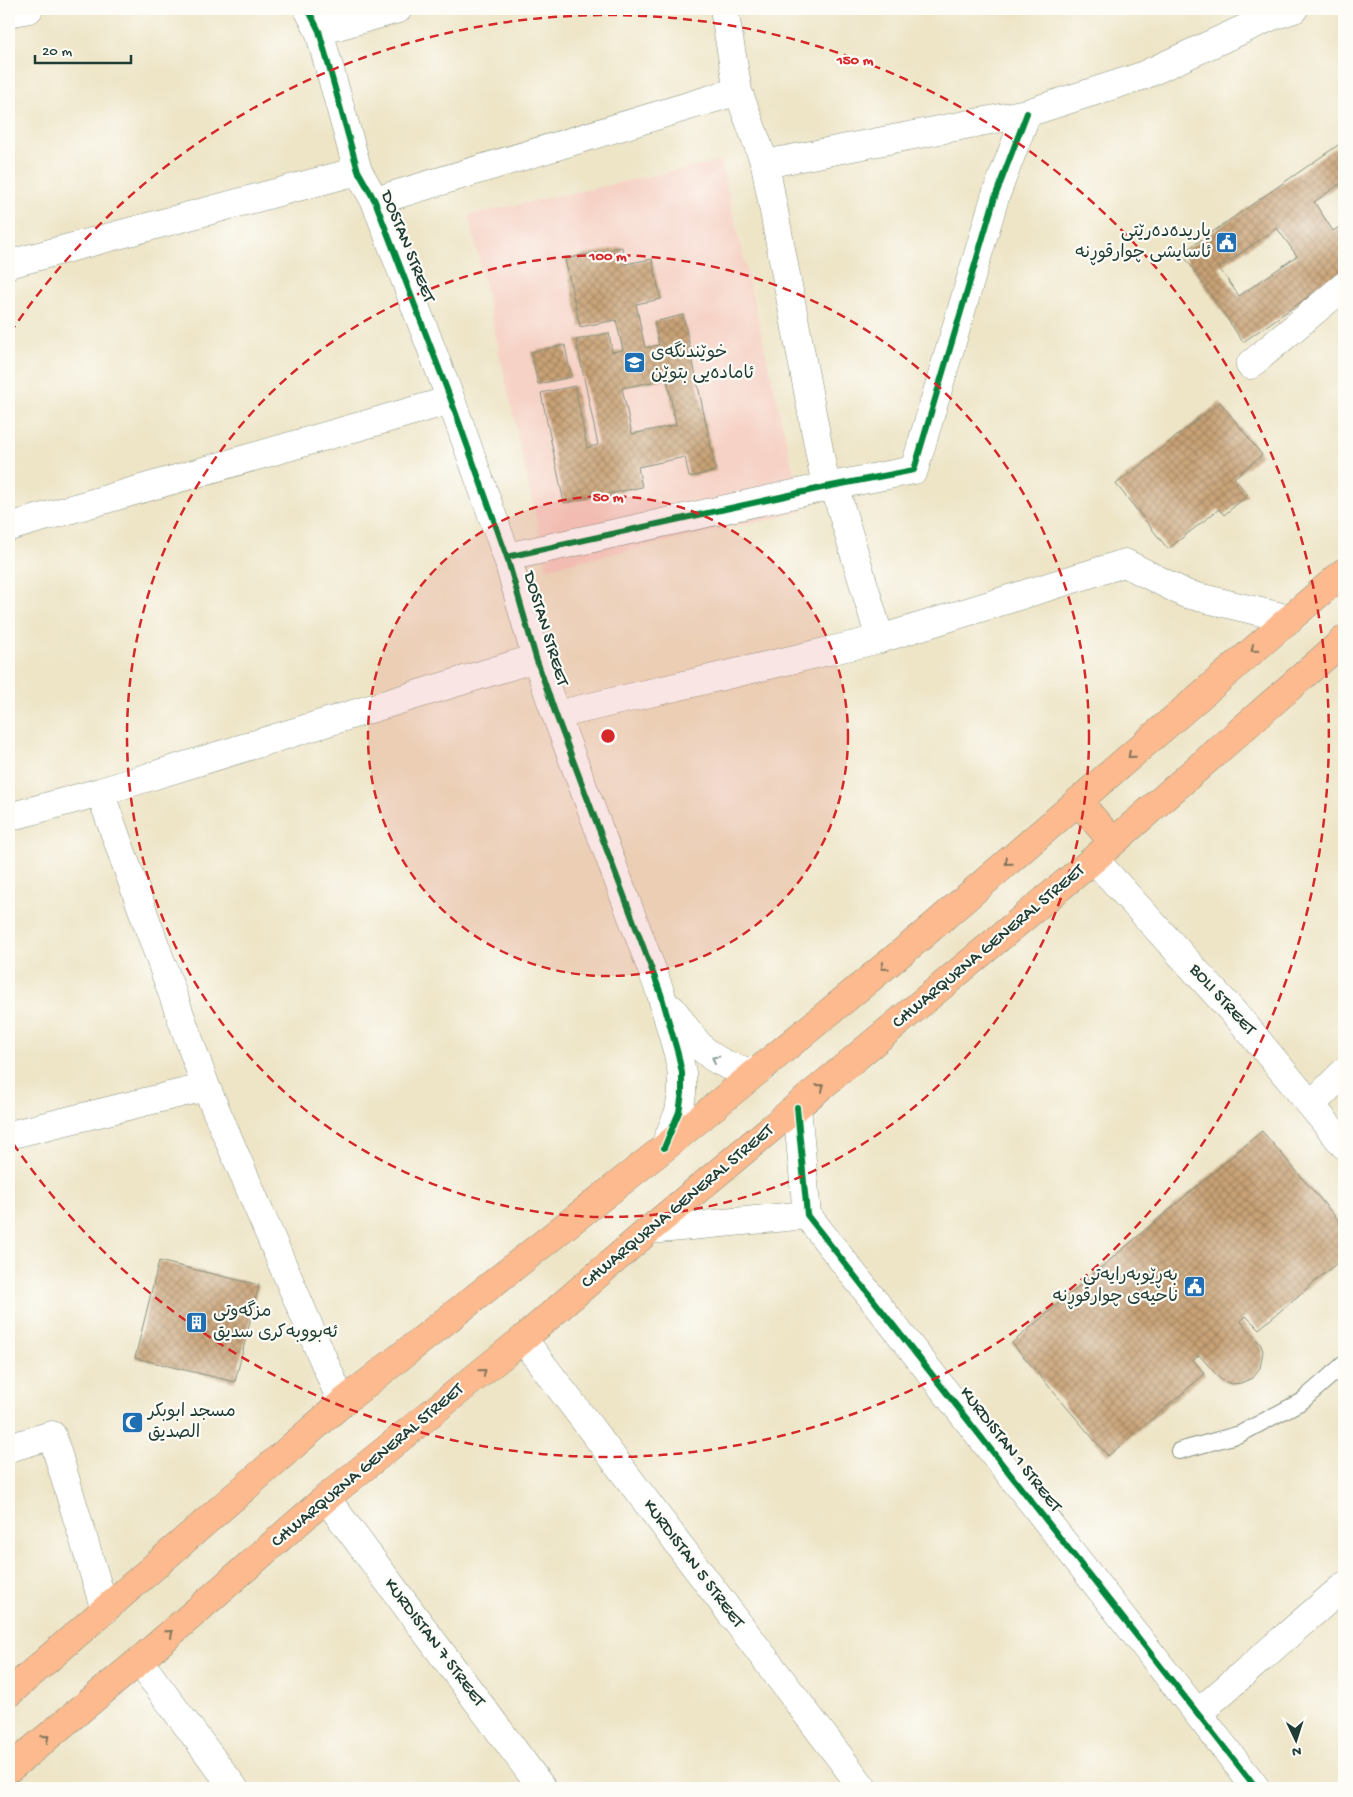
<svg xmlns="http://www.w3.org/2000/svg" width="1353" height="1797" font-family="'Gochi Hand','Playpen Sans Arabic',sans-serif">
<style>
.built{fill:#f6d1c5}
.building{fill:url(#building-cross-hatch);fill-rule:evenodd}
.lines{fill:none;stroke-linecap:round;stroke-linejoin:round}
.service-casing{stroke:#86917e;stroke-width:18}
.minor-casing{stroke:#86917e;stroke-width:29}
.trunk-casing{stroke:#86917e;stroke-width:29}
.service{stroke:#fff;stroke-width:16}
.minor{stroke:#fff;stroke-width:28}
.trunk{stroke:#fcba8e;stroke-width:28}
.cycleway-casing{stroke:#fdfcf7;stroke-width:9}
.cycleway{stroke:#00873e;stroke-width:6}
.oneway{stroke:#82755c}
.oneway2{stroke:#8f9e9a}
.ring{fill:none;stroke:#d62828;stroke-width:2.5;stroke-dasharray:9 6}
.labels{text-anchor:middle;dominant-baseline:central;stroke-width:4.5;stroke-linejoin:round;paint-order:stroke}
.poi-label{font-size:18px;fill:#1f3d34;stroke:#fdfcf7;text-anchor:start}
.street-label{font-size:18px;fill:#1f3d34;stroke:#fdfcf7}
.centre{fill:#d62828;stroke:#fdfcf7;stroke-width:2.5}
.ring-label{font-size:15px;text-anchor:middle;font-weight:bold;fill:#d62828;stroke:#fdfcf7;stroke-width:4.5;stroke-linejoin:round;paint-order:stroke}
</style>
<defs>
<pattern id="building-cross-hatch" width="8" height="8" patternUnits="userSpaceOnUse" patternTransform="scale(1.25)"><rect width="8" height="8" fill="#c9a276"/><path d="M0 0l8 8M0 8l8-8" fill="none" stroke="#a38562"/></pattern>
</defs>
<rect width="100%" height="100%" fill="#fdfcf7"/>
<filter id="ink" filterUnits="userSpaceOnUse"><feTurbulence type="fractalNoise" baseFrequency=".02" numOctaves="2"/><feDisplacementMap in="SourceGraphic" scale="10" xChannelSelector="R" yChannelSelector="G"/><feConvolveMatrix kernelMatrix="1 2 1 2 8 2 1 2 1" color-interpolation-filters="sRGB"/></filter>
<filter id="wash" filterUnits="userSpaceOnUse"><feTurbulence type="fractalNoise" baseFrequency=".0096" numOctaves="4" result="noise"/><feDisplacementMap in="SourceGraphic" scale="20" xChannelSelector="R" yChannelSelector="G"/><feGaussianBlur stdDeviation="1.12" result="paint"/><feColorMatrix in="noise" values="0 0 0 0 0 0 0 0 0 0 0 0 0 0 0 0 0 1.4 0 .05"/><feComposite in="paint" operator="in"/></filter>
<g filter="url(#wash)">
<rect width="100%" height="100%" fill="#eee5c7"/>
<path class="built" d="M721 161 803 512 547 568 469 215Z"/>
<g id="blocks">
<path class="building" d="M1344 141V189L1341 183 1314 202 1333 231 1344 224V272L1243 342 1182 253ZM1277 228 1297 256 1239 296 1219 268Z
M622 247 625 264 652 259 661 299 636 304 645 348 659 345 654 322 683 315 716 471 689 477 685 457 638 467 642 487 564 503 541 393 575 386 587 448 598 445 576 340 609 333 612 352 623 350 616 320 580 327 565 259ZM667 379 676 425 632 434 622 388Z
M565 345 571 377 538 384 531 352Z
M1220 402 1262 455 1234 478 1248 495 1224 515 1219 509 1168 549 1116 484Z
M1262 1131 1344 1227V1257L1259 1329 1246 1316 1241 1321 1261 1345 1263 1351 1260 1368 1252 1378 1241 1383 1232 1384 1223 1381 1220 1379 1199 1355 1193 1360 1205 1374 1108 1456 1012 1343Z
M159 1261 259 1285 235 1382 135 1358Z"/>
</g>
</g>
<g filter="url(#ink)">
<use href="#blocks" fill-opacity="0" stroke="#86917e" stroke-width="1"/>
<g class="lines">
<defs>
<path id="service" d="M1179 1451 1240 1434 1302 1401 1344 1364"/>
<path id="minor" d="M308 9 319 31 358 171 375 201 451 400 507 557 536 658 556 715 661 994 678 1054 682 1073V1093L679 1112 664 1148
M724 9 738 91 765 164 826 487
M9 13 29 9
M319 31 398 9
M765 164 1027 113 1142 76 1270 17 1294 9
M375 201 738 91
M9 264 358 171
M1250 365 1344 286
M834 485 880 639
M9 527 451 400
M507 557 826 487 914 470 995 197 1027 113
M556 715 880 639 1125 563 1186 594 1290 619
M100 792 206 1087 342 1403
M9 817 100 792 536 658
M1094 859 1243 1023 1344 1145
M672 1009C693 1037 702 1058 738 1069 744 1071 755 1072 761 1069
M1311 1105 1344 1072
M797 1107 807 1215 1256 1788
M9 1135 206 1087
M649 1230 807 1215
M523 1339 863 1788
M9 1448 52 1435 105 1610
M326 1498 542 1788
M139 1661 234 1788
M1198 1713 1344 1586"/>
<path id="trunk" d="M1078 801 1113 842
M9 1693 342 1403 664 1148 923 935 1344 572
M9 1769 139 1661 326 1498 523 1339 649 1230 1094 859 1344 640"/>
</defs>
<use href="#service" class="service-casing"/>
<use href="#minor" class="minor-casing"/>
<use href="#trunk" class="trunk-casing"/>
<use href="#service" class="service"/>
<use href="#minor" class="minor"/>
<use href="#trunk" class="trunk"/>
<defs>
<path id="cycleway" d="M308 9 319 31 358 171 375 201 451 400 507 557 536 658 556 715 661 994 678 1054 682 1073V1093L679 1112 664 1148
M507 557 826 487 914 470 995 197 1027 113
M797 1107 807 1215 1256 1788"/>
</defs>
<use href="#cycleway" class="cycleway-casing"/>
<use href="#cycleway" class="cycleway"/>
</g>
<defs><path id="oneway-chevron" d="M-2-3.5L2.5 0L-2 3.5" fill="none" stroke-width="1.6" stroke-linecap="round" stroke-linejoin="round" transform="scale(1.25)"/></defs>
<g class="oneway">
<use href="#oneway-chevron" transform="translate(1254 649) rotate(139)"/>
<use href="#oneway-chevron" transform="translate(1131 755) rotate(139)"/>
<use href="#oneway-chevron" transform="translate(1008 862) rotate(139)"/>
<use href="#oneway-chevron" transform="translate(884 967) rotate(140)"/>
<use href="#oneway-chevron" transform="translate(821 1087) rotate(-40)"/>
<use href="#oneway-chevron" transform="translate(483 1372) rotate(-39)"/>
<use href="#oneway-chevron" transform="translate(170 1633) rotate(-41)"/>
<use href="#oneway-chevron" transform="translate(46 1738) rotate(-40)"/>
</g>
<use class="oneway2" href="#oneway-chevron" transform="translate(715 1059) rotate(-149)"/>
</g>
<circle cx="608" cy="736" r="240" fill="#d62828" fill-opacity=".12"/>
<g class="ring">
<circle cx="608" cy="736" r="240"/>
<circle cx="608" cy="736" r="481"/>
<path d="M10 333A721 721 0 1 1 10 1139"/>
</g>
<defs>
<symbol id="civic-square" viewBox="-11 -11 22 22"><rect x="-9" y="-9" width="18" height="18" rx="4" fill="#1f6fb2" stroke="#fdfcf7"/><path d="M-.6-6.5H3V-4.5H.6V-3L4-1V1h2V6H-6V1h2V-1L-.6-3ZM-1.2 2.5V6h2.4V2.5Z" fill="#fff"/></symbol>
<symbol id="school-square" viewBox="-11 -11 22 22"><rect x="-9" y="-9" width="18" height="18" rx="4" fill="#1f6fb2" stroke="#fdfcf7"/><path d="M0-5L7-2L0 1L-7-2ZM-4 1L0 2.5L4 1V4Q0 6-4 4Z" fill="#fff"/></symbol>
<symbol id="building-square" viewBox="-11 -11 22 22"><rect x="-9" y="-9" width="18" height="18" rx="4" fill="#1f6fb2" stroke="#fdfcf7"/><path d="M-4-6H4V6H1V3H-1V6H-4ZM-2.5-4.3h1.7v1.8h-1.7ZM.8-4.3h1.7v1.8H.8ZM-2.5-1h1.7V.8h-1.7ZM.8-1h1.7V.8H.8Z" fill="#fff"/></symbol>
<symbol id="mosque-square" viewBox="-11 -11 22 22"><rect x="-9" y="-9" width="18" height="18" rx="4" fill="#1f6fb2" stroke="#fdfcf7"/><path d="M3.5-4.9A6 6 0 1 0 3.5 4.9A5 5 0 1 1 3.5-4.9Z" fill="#fff"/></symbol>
</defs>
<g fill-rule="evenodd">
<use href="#civic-square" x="1214" y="230" width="25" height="25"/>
<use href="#school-square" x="622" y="350" width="25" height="25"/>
<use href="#civic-square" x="1182" y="1274" width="25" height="25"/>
<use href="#building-square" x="184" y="1310" width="25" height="25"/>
<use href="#mosque-square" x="120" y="1410" width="25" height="25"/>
</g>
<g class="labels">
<g class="poi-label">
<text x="1211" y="232" text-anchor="end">یاریدەدەرێتی<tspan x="1211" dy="21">ئاسایشی چوارقوڕنە</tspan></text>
<text x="651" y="353">خوێندنگەی<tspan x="651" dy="21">ئامادەیی بتوێن</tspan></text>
<text x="1178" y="1276" text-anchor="end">بەڕێوبەرایەتی<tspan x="1178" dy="21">ناحیەی چوارقوڕنە</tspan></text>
<text x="213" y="1312">مزگەوتی<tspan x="213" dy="21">ئەبووبەکری سدیق</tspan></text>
<text x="148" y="1412">مسجد ابوبكر<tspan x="148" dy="21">الصديق</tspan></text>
</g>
<g class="street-label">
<text transform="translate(407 247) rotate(68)">DOSTAN STREET</text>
<text transform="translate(545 629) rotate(73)">DOSTAN STREET</text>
<text transform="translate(989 947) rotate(-40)">CHWARQURNA GENERAL STREET</text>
<text transform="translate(1222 1000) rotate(48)">BOLI STREET</text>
<text transform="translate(678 1207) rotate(-40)">CHWARQURNA GENERAL STREET</text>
<text transform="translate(1010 1450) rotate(52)">KURDISTAN 1 STREET</text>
<text transform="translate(368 1466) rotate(-40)">CHWARQURNA GENERAL STREET</text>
<text transform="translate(693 1564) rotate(53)">KURDISTAN 5 STREET</text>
<text transform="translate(434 1643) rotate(53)">KURDISTAN 7 STREET</text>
</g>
</g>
<circle cx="608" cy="736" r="8" class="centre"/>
<g class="ring-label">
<text x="855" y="64">150 m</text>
<text x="608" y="260">100 m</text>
<text x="608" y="501">50 m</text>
</g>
<rect width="1353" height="1797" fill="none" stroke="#fdfcf7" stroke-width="30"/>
<g transform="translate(1296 1740) rotate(176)" stroke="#fdfcf7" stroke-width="4" paint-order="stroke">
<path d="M0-4L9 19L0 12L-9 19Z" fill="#1f3d34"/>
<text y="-8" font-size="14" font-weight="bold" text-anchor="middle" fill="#1f3d34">N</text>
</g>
<path d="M35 55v8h96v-8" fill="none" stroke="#1f3d34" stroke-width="2.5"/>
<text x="42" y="55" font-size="15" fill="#1f3d34" stroke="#fdfcf7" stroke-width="4" paint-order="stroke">20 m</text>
</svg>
